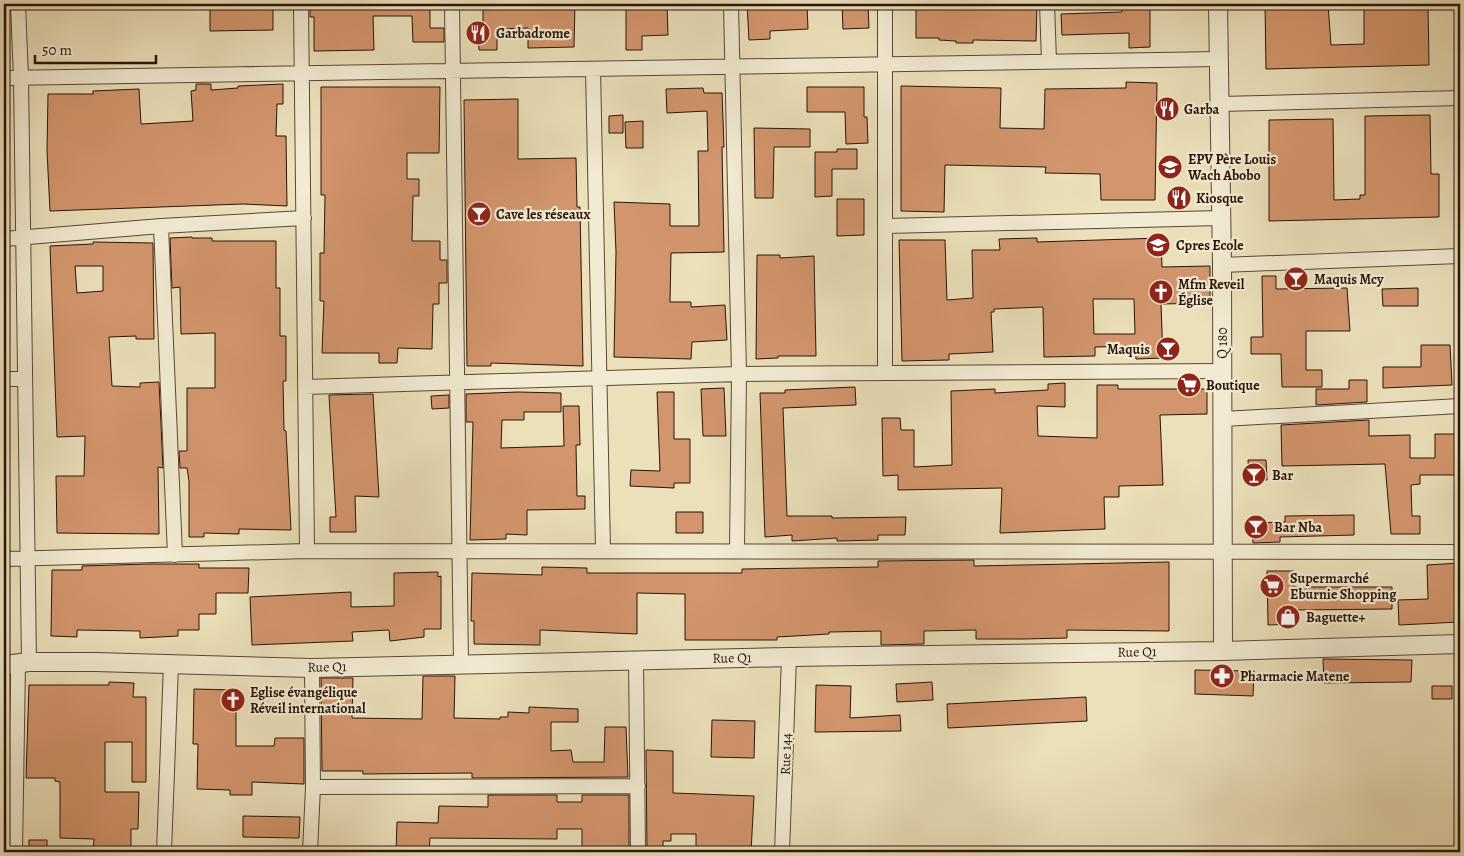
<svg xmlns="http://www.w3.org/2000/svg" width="1464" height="856" font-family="Alegreya,serif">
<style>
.building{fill:#d3956d;stroke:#291409;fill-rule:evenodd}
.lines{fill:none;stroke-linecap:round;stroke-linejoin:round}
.minor-casing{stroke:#5a4735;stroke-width:16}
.tertiary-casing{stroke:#5a4735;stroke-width:20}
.minor{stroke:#f2ebd2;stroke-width:14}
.tertiary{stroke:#f2ebd2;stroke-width:18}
.labels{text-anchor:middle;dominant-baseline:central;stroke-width:4.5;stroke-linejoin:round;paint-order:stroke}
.poi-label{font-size:14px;font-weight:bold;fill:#291409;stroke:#f2ebd2;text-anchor:start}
.street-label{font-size:14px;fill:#291409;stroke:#f2ebd2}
</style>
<rect width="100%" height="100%" fill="#ebe0ba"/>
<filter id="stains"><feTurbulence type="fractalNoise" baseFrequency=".004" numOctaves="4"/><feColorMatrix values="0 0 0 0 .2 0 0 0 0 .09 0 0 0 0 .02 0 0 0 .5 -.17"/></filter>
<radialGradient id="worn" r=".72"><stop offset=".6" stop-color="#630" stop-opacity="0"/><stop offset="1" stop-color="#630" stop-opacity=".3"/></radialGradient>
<path class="building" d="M210 4H273V30L210 31Z
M310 4H430V28H444V42H413L412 16H373L374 50 314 51V17H310Z
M483 4H575L574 47 528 48V28L497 29V50H479L478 35H483Z
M626 4H667L668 35 642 36V50H626Z
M747 4H807L808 29 770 31V39L749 40Z
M842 4H868L869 28 843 29Z
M916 4H1037L1036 41 973 40V43H956V41L939 40V38H916Z
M1122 4H1150V47L1129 48V33L1062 35 1061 14 1122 12Z
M1265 4H1328L1331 45 1364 44V4H1428L1429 65 1266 69Z
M1126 82 1157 83 1155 200H1101L1100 174 1045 173 1046 167 945 165 944 212 901 211V86L1001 88 1000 128 1044 129 1045 89 1126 88Z
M196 84H211V90L238 88V86L283 84V104H277L276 136H286L287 206 243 204 50 211 47 151 48 94H93V91L139 89 141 124 193 121 191 91 196 90Z
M321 87H440L439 153H407V179H419V196H413L412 241H440V260H447V283H439V304H433L432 349 398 348 397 363H379V353H322L324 301H320V253H324L325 195H321Z
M807 87H864V117H867L868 143 846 144 845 112H807Z
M703 88 704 93H722L724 147H722L724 252 671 253 670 302H691V307L725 305 727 340 692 342 691 359 614 357 616 252 614 202 670 204V226H699L698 151H708L707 111 667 113 666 89Z
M518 99V159L576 158 577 207H580L583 366 491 363V366H467L464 100Z
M623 115V133H609V116Z
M1430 115 1431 174H1439V217L1269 221V120L1333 119 1334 200 1360 199V195H1365V116Z
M643 121V148H626L625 122Z
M754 128 810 129V147H774L773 198H755Z
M837 149H857V169H832V196L815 197V152H837Z
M837 199H864V235L837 236Z
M192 237V238H212V241H276V288H280V336H286V381H283L284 430 286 431 291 530 239 529V534L204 533V537H189V481L187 468H180L179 451H187V388H215V333L181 334 180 287 172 288 170 238Z
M1037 238V242L1161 238 1162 267 1210 266V303L1161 304 1163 358 1136 359 1135 346 1095 347V356L1044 357 1043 307 994 309V312H991L993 352 949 354V360L902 361 899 240H945L947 300 973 298 972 250H1000L999 239ZM1093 299H1134L1135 334H1094Z
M93 242 153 243 154 339H136V336L109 337 112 386 140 387V383L159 382 163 468 158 467 159 534 57 533 56 476H84L85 436 57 437 50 246 93 244ZM75 266H103V291L77 293Z
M757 255H780V258L814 256 816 356H778V358L756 359Z
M1262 276H1276V289L1347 288 1350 331H1306V370H1322V387H1282L1281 354H1251V337H1263Z
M1418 288V306H1383L1382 289Z
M1421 345H1450L1452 385 1383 388V367H1421Z
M1349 380H1367V402L1316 405V389H1349Z
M1065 383V407L1037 406 1038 436 1097 438V385H1118V389H1207V414L1160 415 1163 485 1119 486V497H1104L1105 529 1000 533 1002 488 898 490V475L883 476 882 418H900L901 430H914V467L952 465 951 391 995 389V393L1048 390V384Z
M855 387 856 405 783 408 787 516H832V518L906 517 905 535H878V540L837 541V538L792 541V535L765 537 760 393H785V390Z
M724 388 726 436H703L701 389Z
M518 392 561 393V412H524V420H502L501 448 564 446 563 406H579L580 445H576L577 496H585V509L527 510V535L506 534V539L470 540 473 422H466V394Z
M657 392H674V439H690V483H674V488L630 486 631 470 660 471Z
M373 394 379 497 355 496 356 532H330V517H336L329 395Z
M449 395V408L432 409 431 396Z
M1369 420V436L1410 435V458H1435V434H1455V475H1420V484L1411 485 1412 516H1420V534H1391L1385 464 1282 466 1281 425Z
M1248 460H1266L1267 480H1249Z
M676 512H703V533H676Z
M1354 515V535L1280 537V542L1253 543 1252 523 1285 522V516Z
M974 560V566L1169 562V631L1067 630V638L1023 639H976V630L924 631V644L881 645V631L829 632V634L777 637V640H685V594L637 593V634L540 630V645L474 644V621H471L472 573 542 575V567L587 568V573H742V569L878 567V561Z
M1460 563V622L1399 625 1398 600 1428 599 1427 565Z
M148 564H199V568H249L248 593H216V614H199V630H178V636L140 638V631L77 630V637L51 636 52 570H82V566Z
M1267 571H1294V587H1392V609L1295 610V624L1268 625Z
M438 572V577L441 576V629H424V637L390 641 389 630 352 632 353 641 252 645 250 597 351 592V607L394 606V573Z
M1323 659 1412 660 1411 682 1324 683Z
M1195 670 1254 671 1253 696 1195 694Z
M423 676H455L454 718 500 719V717H508V712L529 713V707L578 709V722H551V751L571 750 573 762H604L605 727H626L628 777 472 778V773L363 774V771H322L321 678H353L352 718 422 719Z
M109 682 134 683 133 697H146V782H132V742H105V792H139L138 829H131V852H93L94 839 60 838V782L55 781V778H26L29 685H109Z
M932 682 933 700 897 702 896 684Z
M816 685 851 686 850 718 900 715 901 731 815 732Z
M1432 686H1452V699H1432Z
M194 689 236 690V746H274L275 738H304V784L252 782V795H230V790L197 789 198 744H193Z
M1086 697 1087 721 948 728 947 704Z
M712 720 755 721 754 758 711 757Z
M646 750 673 751V793L754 796 751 852H696V834H671V841H663V852H647Z
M488 795H557V802H582V795H629V852H582V829H557V839L430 838 429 852H396L397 822 438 823 439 806 488 807Z
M243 816 300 817 299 838 243 837Z
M29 840H47V852H29Z"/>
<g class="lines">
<defs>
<path id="minor" d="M18 4 21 78 29 662
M301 4 307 551
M452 4 461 663
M731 4 739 374 737 550
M1047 4 1049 61
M593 69 603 550
M4 78 1220 59
M1220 104 1460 98
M161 226 175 555
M886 226 1221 218
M4 239 161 226 304 218
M1222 265 1460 256
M885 373V4
M4 379H24
M305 387 739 374 1223 371
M1223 419 1460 406
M4 559 307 551 1460 552
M636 660 638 852
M313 787 638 786
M15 852 18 665
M164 852 171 664
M310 852 313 787 312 668
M782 852 789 657"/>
<path id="tertiary" d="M1218 4 1222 265 1223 651
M4 665 29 662H95L312 668 789 657 1223 651 1460 644"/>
</defs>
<use href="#minor" class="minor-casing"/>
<use href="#tertiary" class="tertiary-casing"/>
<use href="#minor" class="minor"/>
<use href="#tertiary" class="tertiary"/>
</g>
<defs>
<symbol id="restaurant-disc" viewBox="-11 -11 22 22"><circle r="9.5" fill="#8f2418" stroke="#f2ebd2"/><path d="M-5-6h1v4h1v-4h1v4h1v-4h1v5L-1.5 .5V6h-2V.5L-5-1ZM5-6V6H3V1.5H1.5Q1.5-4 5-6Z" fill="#fff"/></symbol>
<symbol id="school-disc" viewBox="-11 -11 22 22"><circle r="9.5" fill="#8f2418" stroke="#f2ebd2"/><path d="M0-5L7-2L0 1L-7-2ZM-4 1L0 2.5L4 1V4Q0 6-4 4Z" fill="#fff"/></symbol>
<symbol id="bar-disc" viewBox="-11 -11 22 22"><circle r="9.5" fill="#8f2418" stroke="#f2ebd2"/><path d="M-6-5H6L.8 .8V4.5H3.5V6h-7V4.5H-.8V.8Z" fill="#fff"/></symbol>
<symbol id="church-disc" viewBox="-11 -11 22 22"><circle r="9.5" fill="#8f2418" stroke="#f2ebd2"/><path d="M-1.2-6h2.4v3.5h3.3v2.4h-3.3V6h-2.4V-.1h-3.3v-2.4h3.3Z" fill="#fff"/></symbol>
<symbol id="supermarket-disc" viewBox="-11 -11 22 22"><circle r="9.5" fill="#8f2418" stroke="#f2ebd2"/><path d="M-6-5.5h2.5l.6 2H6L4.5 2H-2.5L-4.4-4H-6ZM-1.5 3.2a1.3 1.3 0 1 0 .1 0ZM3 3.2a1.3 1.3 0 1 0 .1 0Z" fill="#fff"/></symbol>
<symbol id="shop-disc" viewBox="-11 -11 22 22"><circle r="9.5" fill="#8f2418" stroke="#f2ebd2"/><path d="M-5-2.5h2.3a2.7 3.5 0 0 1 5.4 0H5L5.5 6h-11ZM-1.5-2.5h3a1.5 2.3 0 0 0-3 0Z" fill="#fff"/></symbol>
<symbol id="pharmacy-disc" viewBox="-11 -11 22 22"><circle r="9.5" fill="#8f2418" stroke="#f2ebd2"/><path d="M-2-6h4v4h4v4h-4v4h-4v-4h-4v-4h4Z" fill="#fff"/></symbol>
</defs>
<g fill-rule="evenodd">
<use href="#restaurant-disc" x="464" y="19" width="28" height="28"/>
<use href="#restaurant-disc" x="1153" y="95" width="28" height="28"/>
<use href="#school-disc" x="1156" y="153" width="28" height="28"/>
<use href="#restaurant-disc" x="1165" y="184" width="28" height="28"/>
<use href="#bar-disc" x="465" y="200" width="28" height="28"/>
<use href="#school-disc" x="1144" y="231" width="28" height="28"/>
<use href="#bar-disc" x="1282" y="265" width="28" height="28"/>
<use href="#church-disc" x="1147" y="278" width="28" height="28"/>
<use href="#bar-disc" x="1154" y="335" width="28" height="28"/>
<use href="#supermarket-disc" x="1175" y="371" width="28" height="28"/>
<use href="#bar-disc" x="1240" y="461" width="28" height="28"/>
<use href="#bar-disc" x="1242" y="513" width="28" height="28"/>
<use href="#supermarket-disc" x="1258" y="572" width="28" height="28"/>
<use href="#shop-disc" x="1274" y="603" width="28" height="28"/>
<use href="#pharmacy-disc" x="1208" y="662" width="28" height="28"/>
<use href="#church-disc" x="219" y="686" width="28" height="28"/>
</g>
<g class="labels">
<g class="poi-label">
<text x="496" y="33">Garbadrome</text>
<text x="1184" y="109">Garba</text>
<text x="1188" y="159">EPV Père Louis<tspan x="1188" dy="16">Wach Abobo</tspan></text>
<text x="1196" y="198">Kiosque</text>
<text x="496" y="214">Cave les réseaux</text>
<text x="1176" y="245">Cpres Ecole</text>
<text x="1314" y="279">Maquis Mcy</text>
<text x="1178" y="284">Mfm Reveil<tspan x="1178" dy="16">Église</tspan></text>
<text x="1150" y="349" text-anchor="end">Maquis</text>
<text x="1206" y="385">Boutique</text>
<text x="1272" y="475">Bar</text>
<text x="1274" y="527">Bar Nba</text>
<text x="1290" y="578">Supermarché<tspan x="1290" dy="16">Eburnie Shopping</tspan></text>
<text x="1306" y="617">Baguette+</text>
<text x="1240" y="676">Pharmacie Matene</text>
<text x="250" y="692">Eglise évangélique<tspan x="250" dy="16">Réveil international</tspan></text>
</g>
<g class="street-label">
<text transform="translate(1222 343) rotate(-90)">Q 180</text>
<text transform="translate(1137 652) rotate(-1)">Rue Q1</text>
<text transform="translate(732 658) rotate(-1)">Rue Q1</text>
<text transform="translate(327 667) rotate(-1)">Rue Q1</text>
<text transform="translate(786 754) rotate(-88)">Rue 144</text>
</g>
</g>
<rect width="1464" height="856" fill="none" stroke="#ebe0ba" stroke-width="20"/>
<rect x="5" y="5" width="1454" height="846" fill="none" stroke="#291409" stroke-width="2.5"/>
<rect x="10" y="10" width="1444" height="836" fill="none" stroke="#291409"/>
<path d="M35 55v8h121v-8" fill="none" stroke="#291409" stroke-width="2.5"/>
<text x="42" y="55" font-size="15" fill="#291409" stroke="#f2ebd2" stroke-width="4" paint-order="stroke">50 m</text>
<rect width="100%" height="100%" filter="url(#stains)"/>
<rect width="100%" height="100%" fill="url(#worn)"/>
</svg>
